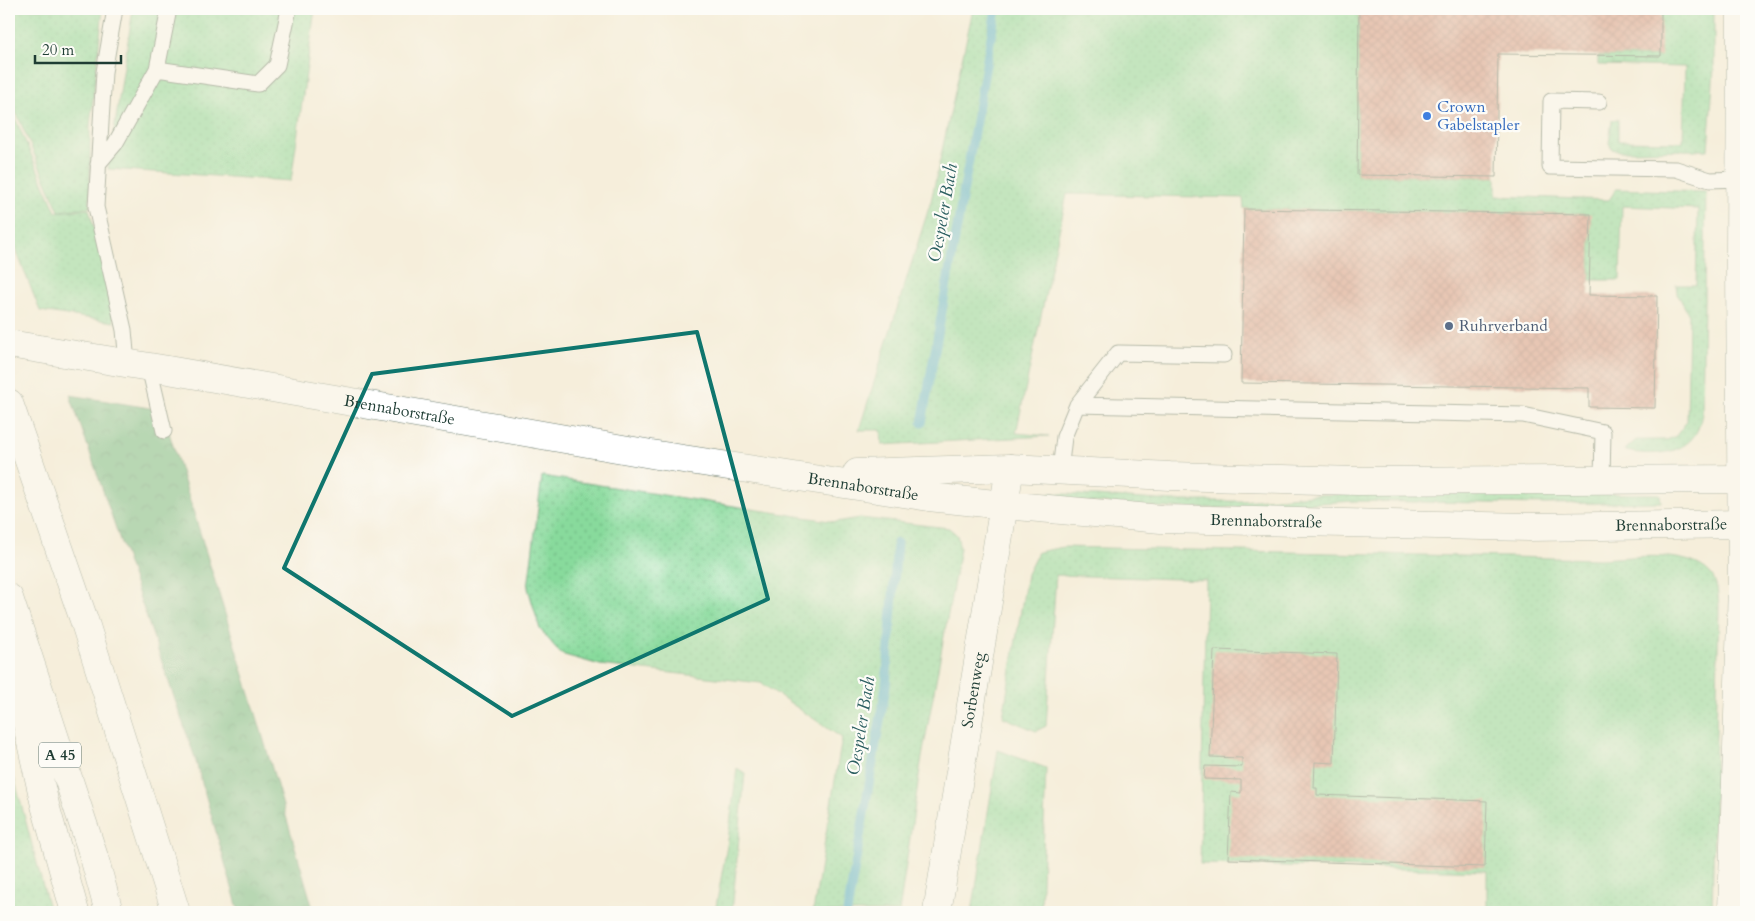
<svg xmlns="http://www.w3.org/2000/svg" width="1755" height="921" font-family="Cardo,serif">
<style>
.grass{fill:url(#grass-dots);stroke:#548c68}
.forest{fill:url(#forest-crowns);stroke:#467c5c}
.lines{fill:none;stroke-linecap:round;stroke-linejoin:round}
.stream{stroke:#4caecb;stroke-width:9}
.building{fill:url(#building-cross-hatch)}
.lane-casing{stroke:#6a7b6e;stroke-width:17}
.street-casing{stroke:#6a7b6e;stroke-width:29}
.secondary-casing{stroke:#6a7b6e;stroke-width:29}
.highway-casing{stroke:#6a7b6e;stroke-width:29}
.lane{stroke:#fff;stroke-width:15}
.street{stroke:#fff;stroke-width:28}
.secondary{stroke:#fff;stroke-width:28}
.highway{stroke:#fff;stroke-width:28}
.marked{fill:none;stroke:#0f766e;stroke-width:4;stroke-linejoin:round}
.shop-dot{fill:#3f7fe0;stroke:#fdfcf7;stroke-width:2}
.service-dot{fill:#5c6f8a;stroke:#fdfcf7;stroke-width:2}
.labels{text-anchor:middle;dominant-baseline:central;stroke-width:4.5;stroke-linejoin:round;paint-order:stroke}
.shield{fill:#fdfcf7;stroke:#62766e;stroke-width:1}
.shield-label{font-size:15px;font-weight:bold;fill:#1f3d34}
.shop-label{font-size:16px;fill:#366cbe;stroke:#fdfcf7;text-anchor:start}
.service-label{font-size:16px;fill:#4e5e75;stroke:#fdfcf7;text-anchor:start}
.street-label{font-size:16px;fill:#1f3d34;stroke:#fdfcf7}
.water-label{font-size:18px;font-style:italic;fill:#2c5f61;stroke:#fdfcf7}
</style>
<defs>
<pattern id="grass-dots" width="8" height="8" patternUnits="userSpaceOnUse" patternTransform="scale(1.25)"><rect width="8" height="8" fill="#88da9c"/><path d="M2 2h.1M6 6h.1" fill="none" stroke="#75bc87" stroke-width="1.8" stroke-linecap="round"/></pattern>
<pattern id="forest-crowns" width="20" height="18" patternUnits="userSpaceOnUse" patternTransform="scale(1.25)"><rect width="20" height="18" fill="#6eba84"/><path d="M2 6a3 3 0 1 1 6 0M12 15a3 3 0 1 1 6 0" fill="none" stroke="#5a986d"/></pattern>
<pattern id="building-cross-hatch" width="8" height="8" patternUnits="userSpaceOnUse" patternTransform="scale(1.25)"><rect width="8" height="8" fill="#d79585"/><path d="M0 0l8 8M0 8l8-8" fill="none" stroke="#ae7b6e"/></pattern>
</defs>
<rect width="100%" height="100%" fill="#fdfcf7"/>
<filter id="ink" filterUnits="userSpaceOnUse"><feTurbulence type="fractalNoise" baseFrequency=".02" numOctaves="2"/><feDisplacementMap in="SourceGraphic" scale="10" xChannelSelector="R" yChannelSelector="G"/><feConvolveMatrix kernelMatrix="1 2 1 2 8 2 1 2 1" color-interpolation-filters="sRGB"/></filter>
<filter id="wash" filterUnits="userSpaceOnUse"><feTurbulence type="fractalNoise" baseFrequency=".0096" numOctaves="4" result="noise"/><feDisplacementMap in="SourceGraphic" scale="20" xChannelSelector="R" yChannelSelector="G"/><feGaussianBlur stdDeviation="1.12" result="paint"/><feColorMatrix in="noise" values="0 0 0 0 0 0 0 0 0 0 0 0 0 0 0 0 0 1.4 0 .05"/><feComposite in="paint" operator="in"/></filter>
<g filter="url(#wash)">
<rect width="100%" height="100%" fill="#f6eedb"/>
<path class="grass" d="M9 9H103L90 126V207L59 211 9 96Z
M133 9H315L291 181 108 169Z
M973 9H1359L1357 175 1496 177V196L1609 200 1616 189 1706 192 1702 414C1701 418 1700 424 1698 429 1686 456 1651 456 1626 451L1625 450 1636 440H1667L1676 436 1687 421 1689 315 1677 293 1676 285H1696L1698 209 1622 206 1620 280H1590V214L1244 209 1243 198 1067 194 1016 433 1049 436 882 445 881 430H859L931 201Z
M1661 9H1714V69L1708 150 1620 151 1612 149 1609 143 1612 120 1618 119V141L1683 142 1685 67 1598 65V56H1660Z
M9 104 56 212 89 209 110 288 114 322 40 311 9 232Z
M542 476 836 522 860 518 949 528 957 535 960 548 921 763 899 912H813L842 738 761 683 600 665 561 654 540 629 528 588Z
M1050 493 1174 501H1240L1312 495 1384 493 1660 494 1661 502 1546 504 1357 501 1221 508H1169L1047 499 1046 495Z
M1063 547 1599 559C1630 558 1688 548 1711 574 1718 583 1718 596 1719 607L1712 912H1487V871L1200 864 1206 580 1056 575 1046 726 1036 731 1003 717 1027 574 1038 552Z
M998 750 1046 768 1041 912H972Z
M9 763 15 781 50 912H9Z
M737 768 745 773 732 912H715L728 840Z"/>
<path class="forest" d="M70 395 162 410 258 720 314 912H239L194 755Z"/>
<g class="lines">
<path class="stream" d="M922 423 996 9
M847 912 886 686 897 543"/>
</g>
<g id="blocks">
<path class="building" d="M1359 9H1661V56L1498 54 1496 177 1357 175Z
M1244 209 1591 214 1589 295 1657 296 1655 408 1589 407V388L1241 383Z
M1214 650 1337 654 1334 763 1315 762 1314 788H1317V795L1487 801 1485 867 1228 859 1231 792 1241 793V780L1204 779 1205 766 1242 767V758L1210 757Z"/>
</g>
</g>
<g filter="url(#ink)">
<use href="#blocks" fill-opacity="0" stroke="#6a7b6e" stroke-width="1"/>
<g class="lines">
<defs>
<path id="lane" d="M115 9 104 72 96 207 124 330 127 363
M157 69 258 84 277 65 289 9
M1599 102 1551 101 1550 167 1676 169 1710 180 1740 179
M98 164 115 144 157 69 169 9
M149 367 164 431
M1077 405 1523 415 1603 432 1602 480
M1060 471 1064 437 1077 405 1118 353 1224 355"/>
<g id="street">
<path id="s1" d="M937 912 1010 468"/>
<path d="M1732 912 1742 585 1740 263 1741 9"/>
</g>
<g id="secondary">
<path id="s2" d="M9 344 168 370 657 455 929 497 1004 505 1161 519 1529 527 1746 524"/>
<path d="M857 473 1010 468 1170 476 1357 481 1746 479"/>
</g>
<path id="highway" d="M9 403 84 620 176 912
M9 598 94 857 109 912
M12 658 45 805 75 912"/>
</defs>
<use href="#lane" class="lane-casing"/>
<use href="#street" class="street-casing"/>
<use href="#secondary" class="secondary-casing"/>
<use href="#highway" class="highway-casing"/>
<use href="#lane" class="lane"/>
<use href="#street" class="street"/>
<use href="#secondary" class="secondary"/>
<use href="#highway" class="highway"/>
</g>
</g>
<path d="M0 0H1755V921H0ZM697 332 768 599 512 716 284 568 372 374Z" fill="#f6eedb" fill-opacity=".55" fill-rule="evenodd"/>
<path class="marked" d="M697 332 768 599 512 716 284 568 372 374Z"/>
<circle class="shop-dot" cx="1427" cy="116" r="5"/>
<circle class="service-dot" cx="1449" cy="326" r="5"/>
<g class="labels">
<rect class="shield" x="39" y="742.5" width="42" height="25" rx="4"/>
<g class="shield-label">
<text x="60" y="755">A 45</text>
</g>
<g class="shop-label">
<text x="1437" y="107">Crown<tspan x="1437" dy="18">Gabelstapler</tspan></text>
</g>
<g class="service-label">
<text x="1459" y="326">Ruhrverband</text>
</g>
<g class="street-label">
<text stroke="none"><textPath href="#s2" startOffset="396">Brennaborstraße</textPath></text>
<text stroke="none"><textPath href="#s2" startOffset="866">Brennaborstraße</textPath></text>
<text stroke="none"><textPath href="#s2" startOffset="1271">Brennaborstraße</textPath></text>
<text stroke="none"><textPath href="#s2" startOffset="1676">Brennaborstraße</textPath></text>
<text stroke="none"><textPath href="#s1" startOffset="225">Sorbenweg</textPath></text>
</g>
<g class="water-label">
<text transform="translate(943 213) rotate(-80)">Oespeler Bach</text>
<text transform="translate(861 726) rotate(-81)">Oespeler Bach</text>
</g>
</g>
<rect width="1755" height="921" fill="none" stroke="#fdfcf7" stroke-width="30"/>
<path d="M35 55v8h86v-8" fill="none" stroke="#1f3d34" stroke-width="2.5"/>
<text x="42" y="55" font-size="15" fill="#1f3d34" stroke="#fdfcf7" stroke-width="4" paint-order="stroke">20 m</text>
</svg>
